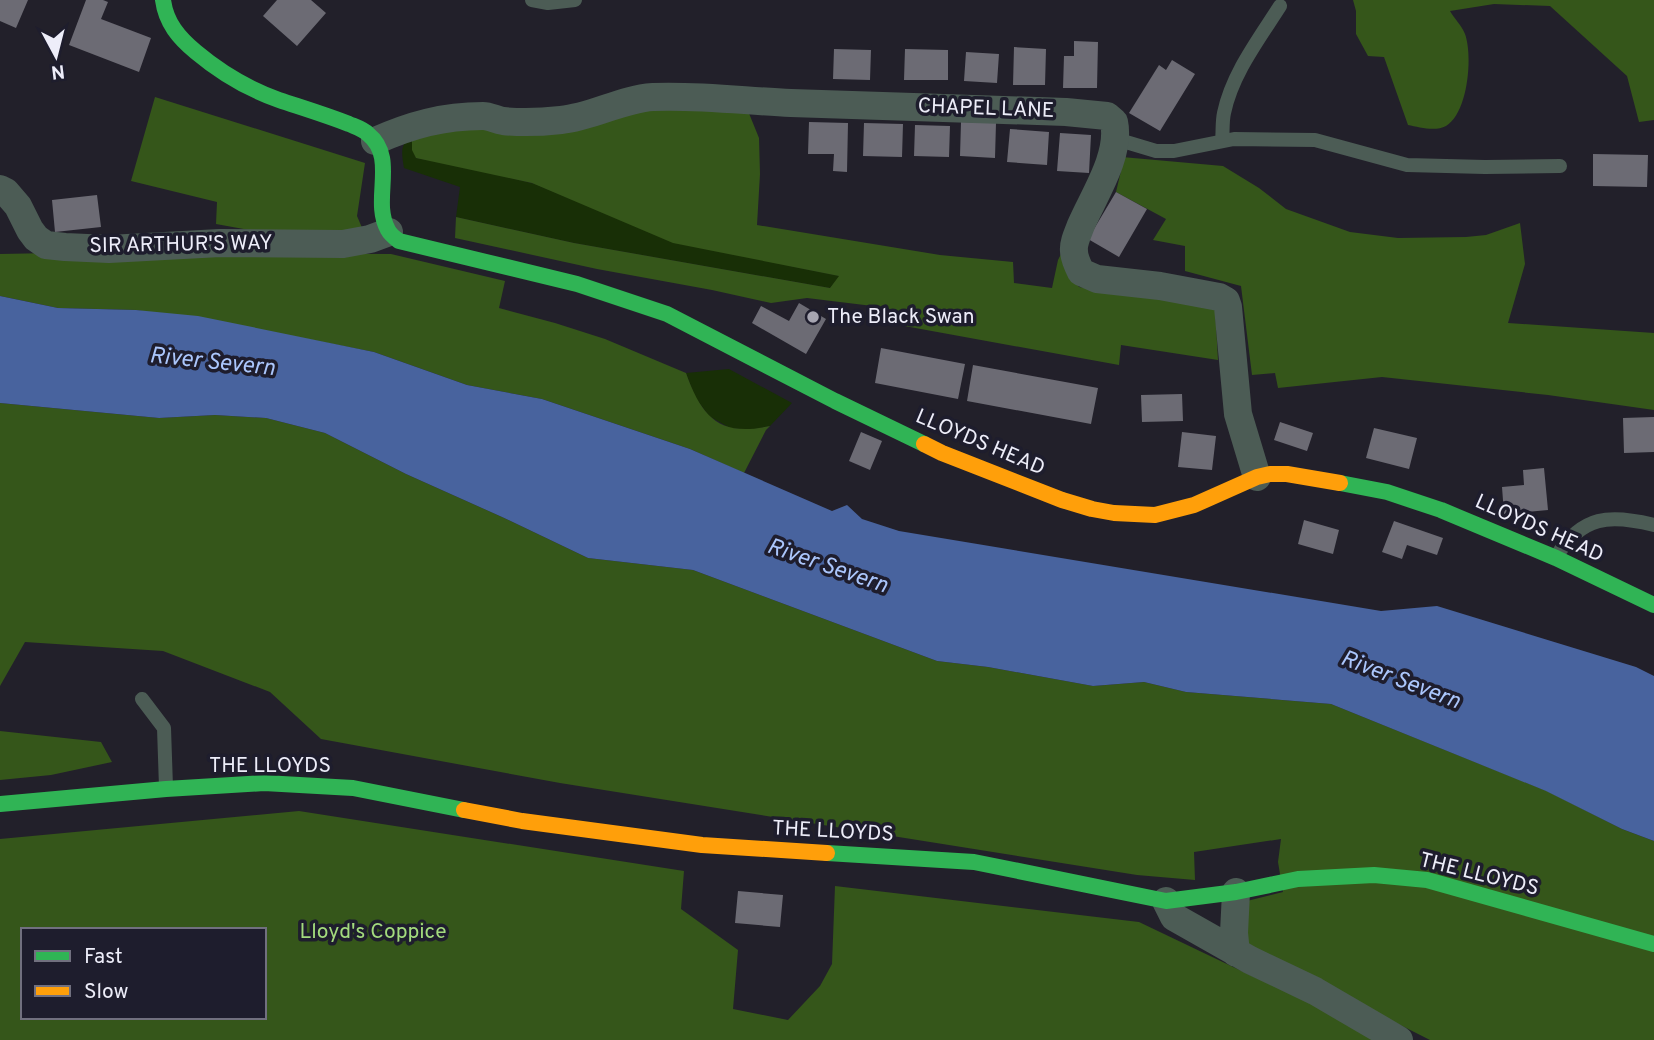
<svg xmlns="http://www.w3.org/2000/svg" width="1654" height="1040" font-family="Overpass,sans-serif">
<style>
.green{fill:#182f06}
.forest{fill:#35561a;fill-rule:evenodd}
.water{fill:#48639e}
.building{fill:#6c6b74}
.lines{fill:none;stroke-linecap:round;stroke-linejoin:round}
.lane{stroke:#4c5c55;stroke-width:14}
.street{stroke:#4c5c55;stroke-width:28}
.fast{stroke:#30b455;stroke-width:16}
.slow{stroke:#ff9f0a;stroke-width:16}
.poi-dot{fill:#a6a5b1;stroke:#1e1d2d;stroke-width:2.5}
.labels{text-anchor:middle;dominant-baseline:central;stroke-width:7;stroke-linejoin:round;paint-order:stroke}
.street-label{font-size:21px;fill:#ededf9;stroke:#1e1d2d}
.poi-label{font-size:21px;fill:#ededf9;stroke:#1e1d2d;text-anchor:start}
.park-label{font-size:21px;fill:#a3db7d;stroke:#1e1d2d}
.water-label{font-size:23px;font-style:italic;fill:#abc6fc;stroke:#1e1d2d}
</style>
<rect width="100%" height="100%" fill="#22202a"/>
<path class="green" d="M412 136 416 158 471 168 535 184 590 207 790 266 840 276 830 288 574 243 456 217 460 187 404 168C402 155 399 144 412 136Z
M729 369 792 403 770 426 750 430 730 428 709 416 695 397 686 373Z"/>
<path class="forest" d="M1353 0H1654V120L1639 122 1627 76 1550 6 1494 4 1450 11C1454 18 1462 26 1465 34 1473 56 1468 113 1446 126 1435 132 1419 127 1408 125L1384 57 1368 56 1356 34V11Z
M155 97 365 163 357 216 363 230 282 236 216 224 217 202 131 181Z
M746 106 759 138 760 174 757 225 940 255 1013 262 1014 283 1052 288 1058 260 1067 242 1073 278 1079 287 1215 308 1218 360 1121 345 1119 365 888 323 889 308 807 298 771 303 712 290 597 269 455 238 456 217 574 243 830 288 839 276 673 243 532 183 416 158 412 150V136L643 108Z
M1122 157 1223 166 1259 188 1286 209 1350 232 1398 238 1466 237 1486 235 1520 223 1525 264 1508 323 1654 333V410L1548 395 1382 377 1278 388 1275 373 1252 375 1241 286 1185 271V246L1153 240 1166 219 1116 192 1121 171Z
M53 253 391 254 505 281 499 308 555 323 605 339 686 373C702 418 720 437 770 426L766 430 744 473 690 449 542 399 467 385 374 352 266 331 136 310 58 308 0 296V254Z
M0 403 159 418 215 415 266 418 325 433 406 474 502 517 588 558 693 570 937 661 988 667 1093 686 1144 682 1186 692 1331 704 1547 791 1622 829 1654 841V1040H1430L1248 948 1240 928 1247 901 1283 892 1278 862 1281 839 1194 852 1195 880 1137 875 560 783 321 739 270 692 163 651 25 642 0 686Z
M0 731 101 742 112 762 51 775 0 780Z
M299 811 684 871 681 909 738 950 733 1009 788 1020 820 986 832 964 835 886 1139 922 1252 976 1316 1003 1380 1040H0V839ZM23 930H264V1017H23Z"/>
<path class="water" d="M0 296 58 308 136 310 198 316 374 352 467 385 542 399 690 449 832 511 847 505 862 519 899 531 1381 611 1437 606 1636 667 1654 676V841L1622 829 1546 791 1331 704 1186 692 1144 682 1093 686 988 667 937 661 693 570 588 558 502 517 406 474 325 433 266 418 215 415 159 418 0 403Z"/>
<path class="building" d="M0 0H28L16 28 0 21Z
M86 0H103L108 2 101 19 151 38 139 72 69 45Z
M277 0H311L326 13 297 46 263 16Z
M1074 41 1098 42 1097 88H1063L1064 56H1074Z
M1014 47 1046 49 1045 85H1013Z
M834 49 871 50 870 80 833 79Z
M905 49 948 50V80H904Z
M966 52 999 54 997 83 964 81Z
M1172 60 1195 74 1160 131 1129 113 1159 65 1166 70Z
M809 122 848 123 847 172 833 171 834 154H808Z
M961 122 996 123 995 158 960 156Z
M864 123 903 124 902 157 863 156Z
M915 125 950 126 949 157 914 156Z
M1010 129 1049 132 1047 165 1007 162Z
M1060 133 1091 135 1089 173 1057 171Z
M1593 154 1648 155 1647 187 1593 186Z
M1116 192 1147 209 1119 257 1088 239Z
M97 195 101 227 55 232 52 200Z
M799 303 826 319 806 354 752 323 761 306 789 321Z
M881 348 965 364 958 399 875 383Z
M973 365 1098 388 1091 424 967 401Z
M1182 394 1183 421 1142 422 1141 395Z
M1654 417V452L1624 453 1623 418Z
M1280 422 1313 433 1307 451 1274 440Z
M1374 428 1417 438 1409 469 1366 458Z
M861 432 882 441 870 470 849 461Z
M1182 432 1216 436 1212 470 1178 467Z
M1544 468 1548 510 1504 514 1502 487 1524 485 1523 470Z
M1304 520 1339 530 1333 554 1298 544Z
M1394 521 1443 538 1437 555 1407 545 1402 559 1382 552Z
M738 891 783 895 780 927 735 923Z"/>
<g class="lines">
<path class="lane" d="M532 0 548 3 575 0
M1116 139 1156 151H1174L1234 139 1315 140 1407 165 1485 167 1560 166
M1222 141C1223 132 1222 122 1224 113 1232 74 1259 39 1280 6
M1556 557C1582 515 1610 514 1654 525
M142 699 164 728 166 787"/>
<path class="street" d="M375 141C411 125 443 116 483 116 490 116 496 120 503 121 522 123 543 122 561 120 593 117 621 99 653 97 699 95 745 101 791 103 883 106 974 109 1066 112L1107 116 1114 122C1121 155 1094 195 1081 225 1078 233 1073 243 1074 251 1074 258 1078 266 1081 272L1097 279 1160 286 1219 297 1226 301 1228 307 1238 414 1257 477
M0 189 6 192 18 206 30 230 36 238 46 245 65 247 109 249 220 243 343 244 370 239 389 232
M1236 892 1234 933 1236 953
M1166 901 1174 917 1250 960 1315 991 1399 1040"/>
<path class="fast" d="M163 0C166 23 179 38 196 52 221 73 248 89 279 100 303 108 326 115 349 124 356 127 363 129 368 134 398 158 371 200 388 230 390 234 395 238 399 241L577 284 667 314 835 401 924 444
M1340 483 1387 492 1441 510 1556 558 1654 605
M0 804 166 789 264 783 353 788 464 810
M827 853 974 862 1166 901 1236 892 1298 879 1374 875 1427 880 1654 944"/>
<path class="slow" d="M924 444 942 453 1062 500 1092 509 1114 513 1155 515 1194 505 1257 477 1270 474H1287L1340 483
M464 810 522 821 702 845 827 853"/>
</g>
<circle class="poi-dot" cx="813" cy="317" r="7"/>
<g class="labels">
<g class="street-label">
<text transform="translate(986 109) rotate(2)">CHAPEL LANE</text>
<text transform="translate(181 245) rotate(-1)">SIR ARTHUR'S WAY</text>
<text transform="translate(980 443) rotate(23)">LLOYDS HEAD</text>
<text transform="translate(1539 529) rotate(24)">LLOYDS HEAD</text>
<text x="270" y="766">THE LLOYDS</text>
<text transform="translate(833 832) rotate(3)">THE LLOYDS</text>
<text transform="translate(1479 875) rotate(14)">THE LLOYDS</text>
</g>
<g class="poi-label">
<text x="827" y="317">The Black Swan</text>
</g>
<g class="park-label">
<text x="373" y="932">Lloyd's Coppice</text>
</g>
<g class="water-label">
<text transform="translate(212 363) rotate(6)">River Severn</text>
<text transform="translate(827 567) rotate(19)">River Severn</text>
<text transform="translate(1400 681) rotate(21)">River Severn</text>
</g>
</g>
<rect x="21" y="928" width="245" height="91" fill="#1e1d2d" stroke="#71707f" stroke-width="2"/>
<rect x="35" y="951" width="35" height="10" fill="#30b455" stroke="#71707f" stroke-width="2"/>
<text x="84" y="963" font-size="21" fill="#ededf9">Fast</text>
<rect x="35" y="986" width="35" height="10" fill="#ff9f0a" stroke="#71707f" stroke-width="2"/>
<text x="84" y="998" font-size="21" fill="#ededf9">Slow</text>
<g transform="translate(56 56) rotate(173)" stroke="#1e1d2d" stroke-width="5" paint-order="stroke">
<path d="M0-5L12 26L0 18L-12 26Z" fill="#ededf9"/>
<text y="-10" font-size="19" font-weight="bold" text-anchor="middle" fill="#ededf9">N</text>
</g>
</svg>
